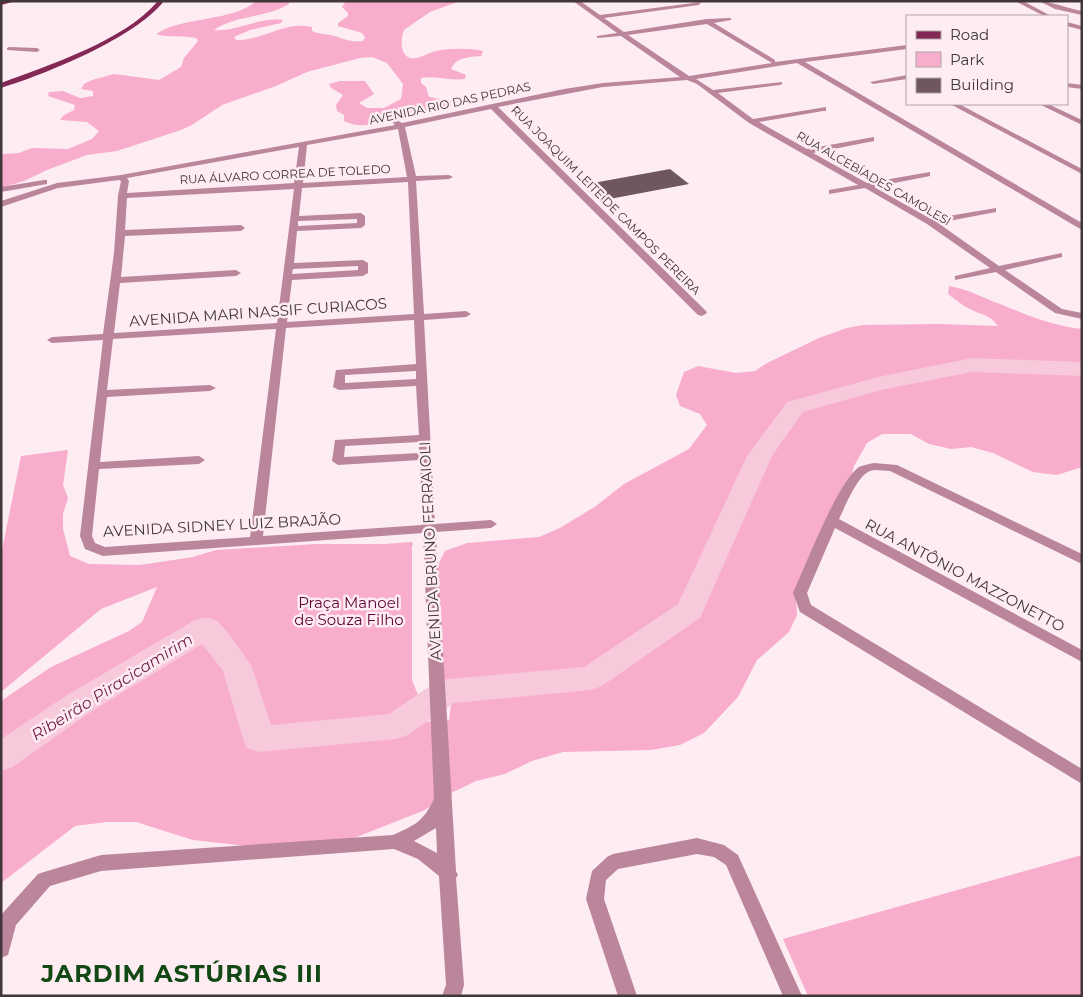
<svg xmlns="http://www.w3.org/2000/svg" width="1083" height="997" font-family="Montserrat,sans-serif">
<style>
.green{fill:#f7adcb}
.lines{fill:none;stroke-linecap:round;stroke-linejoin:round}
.river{fill:#f7c9da;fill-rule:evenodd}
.building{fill:#6f5760}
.minor{fill:#bb869b;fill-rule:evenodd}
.major{fill:#832855;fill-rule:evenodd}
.labels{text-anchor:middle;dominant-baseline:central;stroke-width:5;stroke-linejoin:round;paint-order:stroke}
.far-street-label{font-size:12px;fill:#41363a;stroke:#feecf3}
.street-label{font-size:15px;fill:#41363a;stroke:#feecf3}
.park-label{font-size:15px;fill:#5f0638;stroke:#feecf3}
.water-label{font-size:16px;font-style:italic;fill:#731e49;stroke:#feecf3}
.near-district-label{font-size:24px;font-weight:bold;letter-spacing:1px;fill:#124814;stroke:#feecf3}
</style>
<rect width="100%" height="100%" fill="#feecf3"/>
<path class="green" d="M256 1H289V4C266 18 236 15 214 30 237 32 259 17 283 20L281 23 250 30 234 37 236 40C263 41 284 21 312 27V31C318 34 324 34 331 35 343 38 350 43 363 41L365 37 362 33 338 26V23L348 16V13L342 7 346 1H460L430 12 404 30C401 38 399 54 410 58 419 60 427 53 436 51 451 48 469 48 483 51L481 56C469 57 456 57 451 69L466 75 465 79C449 81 436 75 421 78V83L426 87 429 97 451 101V106C434 111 418 114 401 117 381 121 363 131 344 121V115L337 111 336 105 343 95 331 88 329 84 340 81H365L374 94 359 103 367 108H384L401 99 403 84 387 63 372 57 360 58 307 72 276 86 222 105 192 125 181 130 117 151 87 155 47 170 24 181 1 188V154L19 153 32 148 68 149 92 139 99 131 87 122 60 120 64 115 74 110 75 105 48 96 49 92 63 91 80 98 93 96V91L81 89 84 84 92 80 114 74 159 80 181 67 184 58 198 41 196 38C183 35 169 38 156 34 183 16 233 22 256 1Z
M949 286C971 290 980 297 1000 304 1027 315 1053 326 1082 329V467L1057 475 1033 472 993 453 971 447 951 449 929 444 911 434H882L867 443 854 466 850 481 796 598 797 615 789 632 757 660 738 697 704 733 680 745 651 750 563 752 532 761 505 774 476 781 449 794 425 810 349 840 256 847 193 840 136 822H107L75 826 1 883V701L51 667 129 631 142 622 157 587 101 609 1 692V555L21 456 68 450 63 485 68 498 63 514V529L70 556 89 564 140 565 193 557 216 550 316 544H384L412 542 413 544 412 547V680L420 700 422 722 449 720 452 698 441 679 437 567 445 551 467 543 539 537 560 528 596 506 624 484 689 449 707 425 700 414 680 406 676 395 684 372 698 366 736 373 755 371 767 363 819 338 847 328 863 325 938 324 998 326C989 314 984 316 972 310 963 306 956 300 948 294Z
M1082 855V996H808L783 939Z"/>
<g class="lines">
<path class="river" d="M972 358 1082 362V376L972 372 881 390 803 412 772 456 700 618 602 686 591 690 454 703 408 735 396 739 259 752 247 748 243 739 223 671 202 644 89 713 13 767 1 771V739L67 695 195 620C202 618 208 616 215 620 223 624 247 658 252 667L271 725 389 714 436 682 447 679 584 667 678 604 747 456 787 402 878 377Z"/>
</g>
<path class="building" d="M670 169 689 184 599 201 582 185Z"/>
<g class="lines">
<path class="minor" d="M573 1H580L600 15 701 2 699 5 604 18 624 32 707 19 731 18V20L714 23 775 60V62L907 45V49L805 62 1082 223V230L797 63 696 79 713 90 782 82V84L780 85 718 93 753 119 826 107V111H823L759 122 807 149 874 137V141L813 153 867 183 930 172V176L874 187 931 219 996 208V212L938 223 999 266 1062 253V257L1005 270 1062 309 1082 313V319L1055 313 996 272 955 280V276L990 268 927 224 865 188 829 194V190L858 185 749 123 697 84 687 80 603 87 498 107 706 311 707 313 702 316 698 315 491 109 405 127 416 176 449 175 453 177 449 179 416 181 424 314 466 311 471 314 466 317 424 320 435 524 491 520 497 524 491 528 436 532 456 871 458 875 456 878 464 985 461 996H442L446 985 439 876 418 859 394 849 101 871 50 886 16 925 8 955 1 958V915L38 874 44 872 101 855 393 835C415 825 423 822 434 799L423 533 103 556 85 549 80 536 103 340 52 343 47 340 52 337 103 334 114 253 118 196 121 181 119 180 58 188 1 207V201L57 183 121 175 395 125 391 121 395 119 402 123 564 89 603 83 680 77 621 36 597 38V36L617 33ZM707 24 772 63 689 76 628 35ZM398 129 407 177 303 183 307 145ZM299 147 294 183 127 193 129 181 127 178ZM408 182 414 314 287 322 292 280 363 276 368 273V263L363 260 294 263 297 231 361 228 365 225V216L361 213 299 216 302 188ZM294 189 277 323 114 333 120 283 236 276 241 273 236 270 121 277 125 236 241 231 245 228 241 225 125 230 127 198ZM357 219V223L298 226V221ZM358 266V270L292 274 293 269ZM414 320 416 364 336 370 333 387 339 390 416 386 419 435 335 440 332 461 338 465 420 460 422 525 263 536 286 328ZM276 329 250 537 105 547 95 543 92 536 99 469 199 464 205 460 199 456 100 462 107 397 210 391 216 388 210 385 107 390 113 339ZM416 371V379L345 383V375ZM419 442V453L344 457 345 446ZM436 828 437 853 414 841Z
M1015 1H1023L1051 16H1044Z
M1039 1C1050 1 1069 9 1082 11V15L1055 9Z
M1067 22 1082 26V30L1067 26Z
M9 47 37 48 40 50 37 52 7 50V48Z
M907 75V79L873 84 870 82Z
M1067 83 1082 85V89L1067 87Z
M950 104H959L1082 169V174Z
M1039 104H1048L1082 120V125Z
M44 180H47V184L1 192V187Z
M874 463 897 465 1082 554V564L890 471C884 471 876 469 870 471 857 476 845 507 839 519L1082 650V662L835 528 807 593 811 605 1082 769V784L800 612 793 593C805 567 838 481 859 467 863 465 869 464 874 463Z
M697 838 724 845 738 855 802 996H783L726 865 714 857 697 854 618 869 606 880 604 899 637 996H618L586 899 592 871 607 857 613 854Z"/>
<path class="major" d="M1 1H16L1 5Z
M158 1H164C135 38 46 74 1 88V83C49 65 124 41 158 1Z"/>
</g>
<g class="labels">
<g class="far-street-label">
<text transform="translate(450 103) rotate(-12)">AVENIDA RIO DAS PEDRAS</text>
<text transform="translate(285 174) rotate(-3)">RUA ÁLVARO CORREA DE TOLEDO</text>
<text transform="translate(874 178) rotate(30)">RUA ALCEBÍADES CAMOLESI</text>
<text transform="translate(606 200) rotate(45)">RUA JOAQUIM LEITE DE CAMPOS PEREIRA</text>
</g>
<g class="street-label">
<text transform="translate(258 312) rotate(-4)">AVENIDA MARI NASSIF CURIACOS</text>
<text transform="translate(222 525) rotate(-3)">AVENIDA SIDNEY LUIZ BRAJÃO</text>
<text transform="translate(430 551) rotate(-93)">AVENIDA BRUNO FERRAIOLI</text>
<text transform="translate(965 575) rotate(28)">RUA ANTÔNIO MAZZONETTO</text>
</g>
<g class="park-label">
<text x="349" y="602">Praça Manoel<tspan x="349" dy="17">de Souza Filho</tspan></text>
</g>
<g class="water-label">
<text transform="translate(112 687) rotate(-32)">Ribeirão Piracicamirim</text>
</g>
<g class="near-district-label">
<text x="182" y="973">JARDIM ASTÚRIAS III</text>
</g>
</g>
<rect width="1083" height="997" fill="none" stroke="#41363a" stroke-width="5"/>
<rect x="906" y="15" width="162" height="90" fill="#feecf3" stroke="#b2a3a9"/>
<rect x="916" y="31" width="25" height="8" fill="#832855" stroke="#b2a3a9"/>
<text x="950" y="40" font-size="15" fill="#41363a">Road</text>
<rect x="916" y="52" width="25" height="15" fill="#f7adcb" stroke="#b2a3a9"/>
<text x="950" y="65" font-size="15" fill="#41363a">Park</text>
<rect x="916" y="78" width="25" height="15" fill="#6f5760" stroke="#b2a3a9"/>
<text x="950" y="90" font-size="15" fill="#41363a">Building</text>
</svg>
